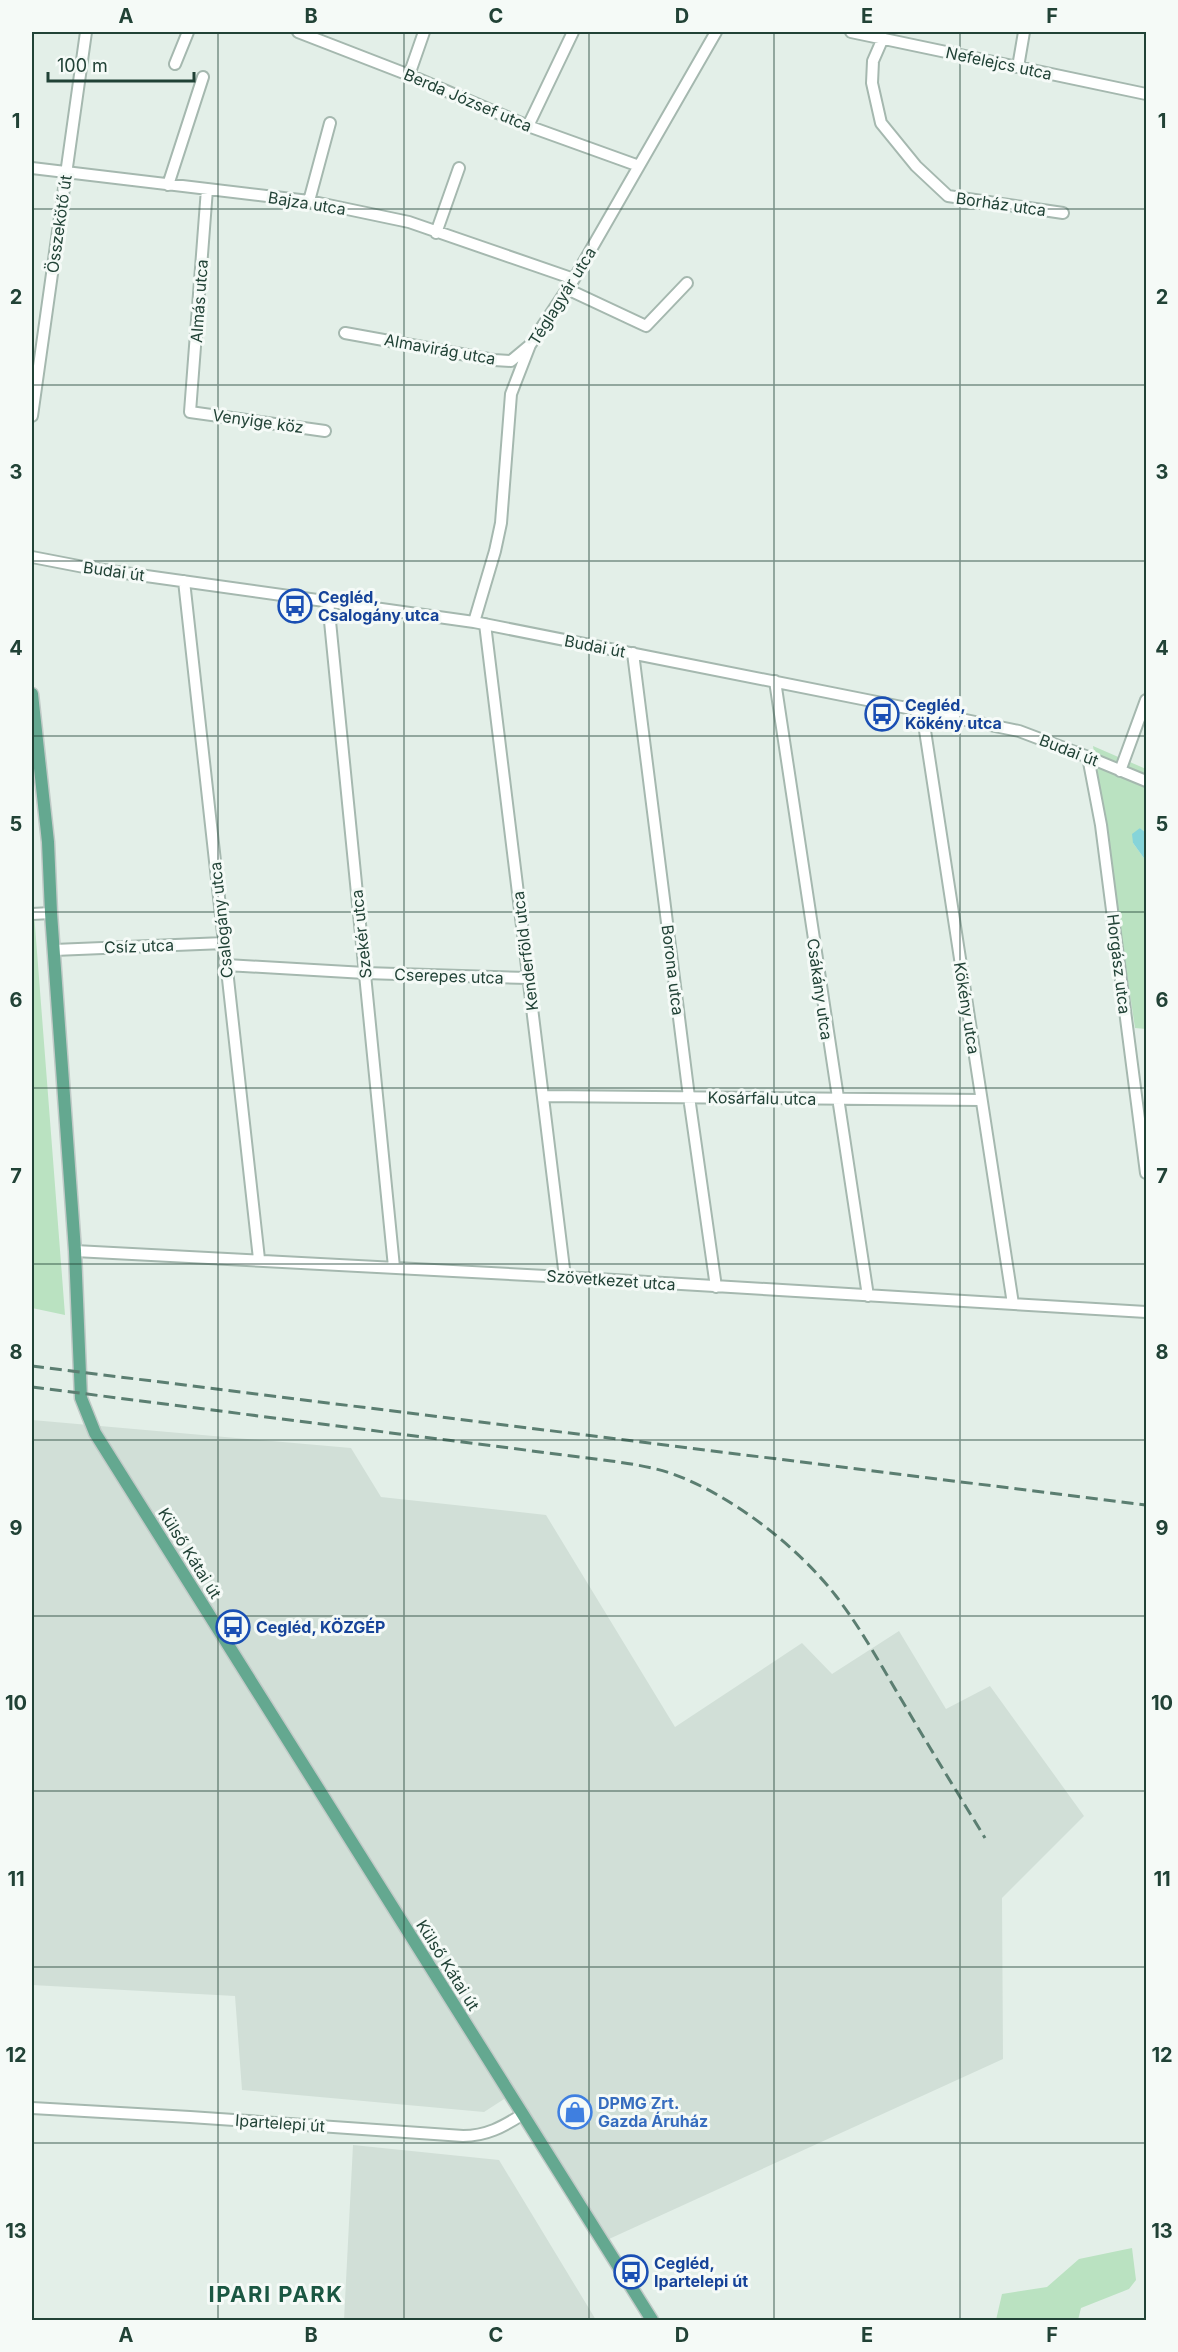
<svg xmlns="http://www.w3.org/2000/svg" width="1178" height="2352" font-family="Inter,sans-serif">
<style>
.built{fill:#d1dfd7}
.green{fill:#bae2c1}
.water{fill:#86d4d9}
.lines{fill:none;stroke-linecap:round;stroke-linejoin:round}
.minor-casing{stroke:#a5b8af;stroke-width:14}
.major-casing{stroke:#c1cac7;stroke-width:15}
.minor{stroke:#fff;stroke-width:10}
.major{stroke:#64a890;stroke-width:12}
.rail{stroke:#5b7e71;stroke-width:3;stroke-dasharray:12 6;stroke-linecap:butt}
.grid{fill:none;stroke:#214236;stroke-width:1.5;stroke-opacity:0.55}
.labels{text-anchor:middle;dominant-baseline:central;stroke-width:6;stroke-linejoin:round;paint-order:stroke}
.street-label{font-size:16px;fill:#214236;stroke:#f5faf7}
.transit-label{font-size:16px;font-weight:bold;fill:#164399;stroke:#f5faf7;text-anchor:start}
.shop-label{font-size:16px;font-weight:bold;fill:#366cbe;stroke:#f5faf7;text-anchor:start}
.district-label{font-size:22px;font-weight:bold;letter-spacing:1.5px;fill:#1a5742;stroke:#f5faf7}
.neatline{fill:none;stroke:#214236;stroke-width:2}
.grid-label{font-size:20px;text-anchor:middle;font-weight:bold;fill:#214236}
</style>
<rect width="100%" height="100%" fill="#e3efe8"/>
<path class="built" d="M32 1420 351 1448 381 1497 546 1515 675 1727 802 1643 832 1674 899 1631 946 1709 990 1686 1084 1816 1002 1898 1003 2059 609 2239 515 2092 484 2112 242 2090 235 1996 32 1985Z
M353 2145 499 2160 596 2320H344Z"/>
<path class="green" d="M1093 746 1146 769V833L1140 828 1133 843 1146 861V1029L1135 1028Z
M32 887 65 1315 32 1308Z
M1132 2248 1136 2280 1129 2289 1081 2308 1078 2320H996L1002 2294 1047 2287 1079 2259Z"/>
<path class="water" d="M1140 828 1146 833V861L1133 843 1132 834Z"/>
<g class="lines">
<defs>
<path id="minor" d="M298 32 409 75 528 126 639 166
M851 32 1146 94
M883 38 873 61 872 83 881 123 916 166 948 196 1063 213
M175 64 188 32
M1018 67 1024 32
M409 75 424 32
M528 126 573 32
M32 168 309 201 409 222 574 279
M168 185 203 77
M207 189 190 412 325 431
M309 201 330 123
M436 233 459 168
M567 289 646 326 687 283
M345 333 494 360 511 361 530 345
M32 416 86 32
M32 557 89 568 474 622 922 711 1019 731 1088 757 1146 781
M184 581 259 1259
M328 601 394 1267
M474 622 495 551 501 523 511 394 530 345 574 279 716 32
M485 624 565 1277
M633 653 689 1097 716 1287
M775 681 868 1296
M922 711 1013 1304
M1088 757 1101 825 1146 1173
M1120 771 1146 700
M32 914 51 913
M54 950 224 943
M226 965 365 973 528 978
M543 1096 981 1100
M75 1251 565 1277 1146 1312
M32 2108 190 2117 463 2136C486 2136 503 2127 523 2114"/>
<path id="major" d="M32 694 48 842 51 913 75 1251 81 1398 95 1433 652 2320"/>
</defs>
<use href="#minor" class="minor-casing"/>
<use href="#major" class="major-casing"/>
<use href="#minor" class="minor"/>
<use href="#major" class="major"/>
<path class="rail" d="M32 1366 1146 1505
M32 1387 611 1461C632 1464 653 1467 673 1474 733 1496 798 1547 836 1596 863 1631 884 1671 907 1709 932 1752 959 1795 985 1838"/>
</g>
<path class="grid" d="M218 32V2320M404 32V2320M589 32V2320M774 32V2320M960 32V2320M32 209H1146M32 385H1146M32 561H1146M32 736H1146M32 912H1146M32 1088H1146M32 1264H1146M32 1440H1146M32 1616H1146M32 1791H1146M32 1967H1146M32 2143H1146"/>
<defs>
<symbol id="bus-ring" viewBox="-11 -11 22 22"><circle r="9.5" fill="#f5faf7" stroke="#1a4fb4" stroke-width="1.5"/><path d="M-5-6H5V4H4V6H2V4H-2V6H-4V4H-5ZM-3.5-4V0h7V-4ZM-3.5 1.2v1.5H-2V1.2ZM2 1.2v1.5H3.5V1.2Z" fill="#1a4fb4"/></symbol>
<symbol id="shop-ring" viewBox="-11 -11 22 22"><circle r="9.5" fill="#f5faf7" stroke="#3f7fe0" stroke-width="1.5"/><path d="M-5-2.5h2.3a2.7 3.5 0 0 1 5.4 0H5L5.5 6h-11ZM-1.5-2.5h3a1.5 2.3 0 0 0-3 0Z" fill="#3f7fe0"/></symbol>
</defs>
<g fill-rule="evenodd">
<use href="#bus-ring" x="276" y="587" width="38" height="38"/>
<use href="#bus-ring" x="863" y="695" width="38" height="38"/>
<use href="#bus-ring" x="214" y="1608" width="38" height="38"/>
<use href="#shop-ring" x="556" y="2093" width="38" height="38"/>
<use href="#bus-ring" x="612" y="2253" width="38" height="38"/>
</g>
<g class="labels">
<g class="street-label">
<text transform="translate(999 63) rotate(12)">Nefelejcs utca</text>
<text transform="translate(468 100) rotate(23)">Berda József utca</text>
<text transform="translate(307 203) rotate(9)">Bajza utca</text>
<text transform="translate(1001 204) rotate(8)">Borház utca</text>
<text transform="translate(59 224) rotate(-82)">Összekötő út</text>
<text transform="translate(562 296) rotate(-58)">Téglagyár utca</text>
<text transform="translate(199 301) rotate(-86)">Almás utca</text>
<text transform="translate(440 349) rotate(10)">Almavirág utca</text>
<text transform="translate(258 421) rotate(8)">Venyige köz</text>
<text transform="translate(114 571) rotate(8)">Budai út</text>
<text transform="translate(595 646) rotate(11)">Budai út</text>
<text transform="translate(1069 750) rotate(21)">Budai út</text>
<text transform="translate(221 920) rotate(-96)">Csalogány utca</text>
<text transform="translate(361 934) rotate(-96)">Szekér utca</text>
<text transform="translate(139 946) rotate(-2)">Csíz utca</text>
<text transform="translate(525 951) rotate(-97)">Kenderföld utca</text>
<text transform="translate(1119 964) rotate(83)">Horgász utca</text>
<text transform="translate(673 970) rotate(83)">Borona utca</text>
<text transform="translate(449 976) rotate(2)">Cserepes utca</text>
<text transform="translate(820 989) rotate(82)">Csákány utca</text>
<text transform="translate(967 1008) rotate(81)">Kökény utca</text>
<text transform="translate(762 1098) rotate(1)">Kosárfalu utca</text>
<text transform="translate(611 1280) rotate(4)">Szövetkezet utca</text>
<text transform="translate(190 1553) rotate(58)">Külső Kátai út</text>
<text transform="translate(448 1965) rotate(58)">Külső Kátai út</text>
<text transform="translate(280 2123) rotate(4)">Ipartelepi út</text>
</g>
<g class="transit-label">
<text x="318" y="597">Cegléd,<tspan x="318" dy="18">Csalogány utca</tspan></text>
<text x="905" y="705">Cegléd,<tspan x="905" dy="18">Kökény utca</tspan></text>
<text x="256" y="1627">Cegléd, KÖZGÉP</text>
<text x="654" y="2263">Cegléd,<tspan x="654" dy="18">Ipartelepi út</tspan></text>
</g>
<g class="shop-label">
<text x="598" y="2103">DPMG Zrt.<tspan x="598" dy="18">Gazda Áruház</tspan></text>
</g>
<g class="district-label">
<text x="276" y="2294">IPARI PARK</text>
</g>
</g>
<rect width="1178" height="2352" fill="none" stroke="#f5faf7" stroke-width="66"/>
<path d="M48 72v9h146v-9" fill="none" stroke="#214236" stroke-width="3"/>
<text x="57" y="72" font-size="18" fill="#214236" stroke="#f5faf7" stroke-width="4.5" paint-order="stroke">100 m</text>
<rect x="33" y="33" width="1112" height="2286" class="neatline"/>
<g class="grid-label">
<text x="126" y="23">A</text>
<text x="311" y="23">B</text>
<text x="496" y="23">C</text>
<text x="682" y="23">D</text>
<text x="867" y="23">E</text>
<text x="1052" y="23">F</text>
<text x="16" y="128">1</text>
<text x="1162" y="128">1</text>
<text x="16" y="304">2</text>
<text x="1162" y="304">2</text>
<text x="16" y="479">3</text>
<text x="1162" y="479">3</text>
<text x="16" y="655">4</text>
<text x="1162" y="655">4</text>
<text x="16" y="831">5</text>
<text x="1162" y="831">5</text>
<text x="16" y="1007">6</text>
<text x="1162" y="1007">6</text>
<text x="16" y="1183">7</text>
<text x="1162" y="1183">7</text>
<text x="16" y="1359">8</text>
<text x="1162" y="1359">8</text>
<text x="16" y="1535">9</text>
<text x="1162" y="1535">9</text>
<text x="16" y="1710">10</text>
<text x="1162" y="1710">10</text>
<text x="16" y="1886">11</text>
<text x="1162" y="1886">11</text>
<text x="16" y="2062">12</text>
<text x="1162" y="2062">12</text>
<text x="16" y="2238">13</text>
<text x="1162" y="2238">13</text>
<text x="126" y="2342">A</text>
<text x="311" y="2342">B</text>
<text x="496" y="2342">C</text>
<text x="682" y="2342">D</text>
<text x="867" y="2342">E</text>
<text x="1052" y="2342">F</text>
</g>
</svg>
